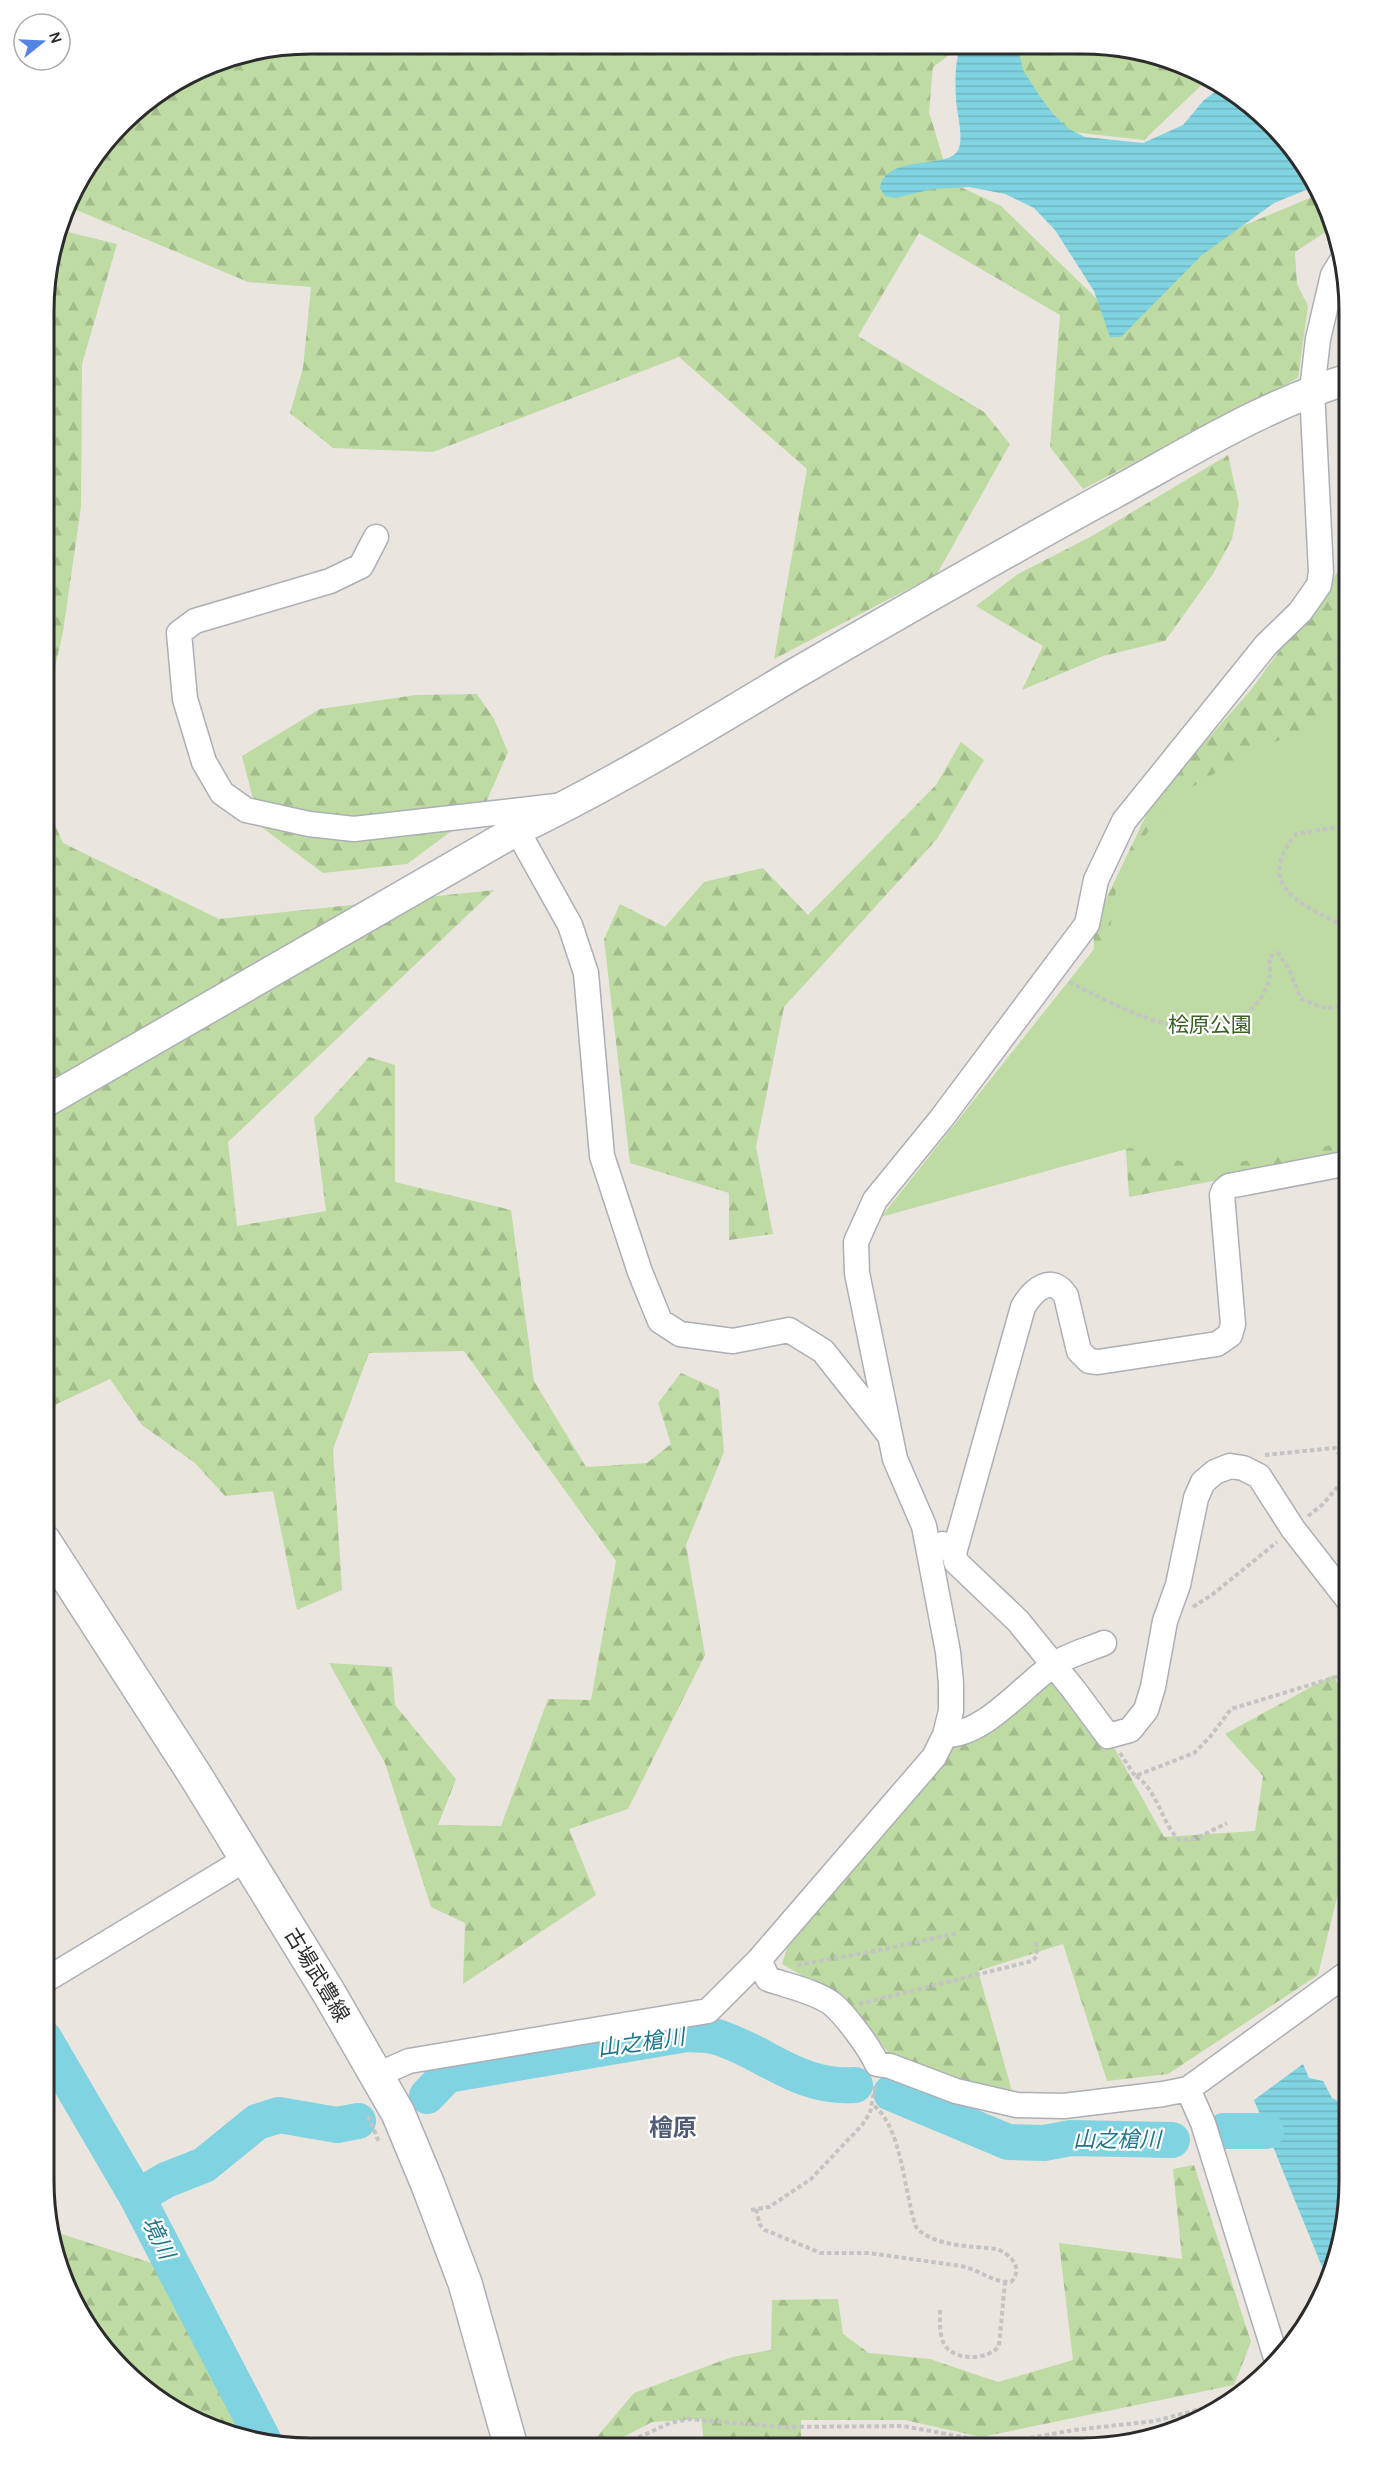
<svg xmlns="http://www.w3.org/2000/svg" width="1393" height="2492" font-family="Karla,'Noto Sans JP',sans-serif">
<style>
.forest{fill:url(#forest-firs)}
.park{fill:#bedba3}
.water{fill:url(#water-rules)}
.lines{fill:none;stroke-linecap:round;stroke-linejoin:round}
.river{stroke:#80d3e0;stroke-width:36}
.minor-casing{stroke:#acafb6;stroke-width:27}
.tertiary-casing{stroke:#acafb6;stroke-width:33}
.secondary-casing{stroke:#acafb6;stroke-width:36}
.path{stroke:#c4c4c4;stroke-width:4;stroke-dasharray:4.5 3;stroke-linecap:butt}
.minor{stroke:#fff;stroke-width:24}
.tertiary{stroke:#fff;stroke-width:30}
.secondary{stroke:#fff;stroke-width:33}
.labels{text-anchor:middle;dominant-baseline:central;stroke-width:4.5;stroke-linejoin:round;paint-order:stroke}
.park-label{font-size:21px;fill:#396024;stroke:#fff}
.street-label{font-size:21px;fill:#2c2c2c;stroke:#fff}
.water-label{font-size:22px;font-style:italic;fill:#1f768c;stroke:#fff}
.quarter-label{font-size:24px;font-weight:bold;fill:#515d77;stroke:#fff}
.rim{fill:none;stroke:#2c2c2c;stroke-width:3}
</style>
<defs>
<pattern id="forest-firs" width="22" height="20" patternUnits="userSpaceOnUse" patternTransform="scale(1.5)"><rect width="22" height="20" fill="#bedba3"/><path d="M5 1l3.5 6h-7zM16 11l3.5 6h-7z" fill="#a3bc8c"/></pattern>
<pattern id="water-rules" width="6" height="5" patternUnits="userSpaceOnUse" patternTransform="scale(1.5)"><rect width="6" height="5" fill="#80d3e0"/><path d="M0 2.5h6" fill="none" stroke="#6fb5c0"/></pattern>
</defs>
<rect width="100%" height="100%" fill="#ebe5e0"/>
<path class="forest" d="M311 44 959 48 933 67 929 112 950 182 1001 206 1127 328 1218 236 1310 198 1319 192 1335 226 1295 252 1297 284 1308 306 1298 378 1083 489 1050 447 1060 315 919 233 858 336 984 412 1010 444 937 574 774 659 807 469 679 357 433 452 333 448 290 413 303 368 311 287 248 282 67 206 71 192 134 110 209 64Z
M997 48 1134 49 1200 71 1210 77 1144 140 1054 130Z
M60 230 117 244 82 364 81 507 63 632 45 712 46 276Z
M1349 448V1155L1129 1197 1123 1106 1092 1074 1094 924 1153 801 1250 691 1344 563 1338 454Z
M1228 455 1239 504 1232 539 1213 574 1165 641 1103 656 1022 690 1043 646 976 606 1018 574 1092 536Z
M477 694 494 719 508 752 484 807 407 864 323 873 260 826 242 756 320 709 416 695Z
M961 742 984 760 937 839 784 1007 756 1147 773 1234 729 1240V1193L630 1163 604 939 620 904 665 927 704 882 763 868 808 915 936 785Z
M45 803 63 843 219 919 494 890 228 1142 237 1226 326 1211 314 1118 369 1057 395 1065V1182L511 1210 534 1381 586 1467 647 1463 671 1444 658 1403 681 1373 719 1390 724 1452 686 1545 705 1655 628 1809 569 1829 596 1895 463 1984 465 1923 431 1907 385 1763 329 1663 392 1667 395 1705 456 1779 438 1825 501 1826 548 1699 591 1700 616 1561 464 1351 369 1353 333 1449 342 1590 297 1610 273 1491 225 1496 195 1463 142 1425 110 1379 44 1410Z
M1069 1667 1164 1837 1255 1831 1263 1776 1225 1734 1333 1675 1349 1704V1873L1341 1881 1318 1975 1168 2074 1107 2081 1063 1944 978 1971 1012 2091 903 2069 840 1997 782 1964 794 1925 949 1734Z
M1194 2165 1251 2342 1234 2385 981 2437 905 2420H801V2448L705 2447 701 2419 652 2422 604 2447H599L595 2439 634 2393 732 2357 771 2350 772 2300 838 2299 843 2334 869 2353 930 2359 998 2382 1073 2360 1059 2243 1182 2259 1173 2169Z
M52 2231 158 2265 249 2425 247 2438 208 2428 148 2393 99 2344 58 2267Z"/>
<path class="park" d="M1349 713V1142L1206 1168 1130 1148 881 1217 1110 929 1118 876 1169 801 1251 751Z"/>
<path class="water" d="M965 48H1018L1023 70 1039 95 1053 114 1069 129 1085 137 1143 143 1183 125 1204 100 1223 86 1258 110 1304 162 1316 186 1274 203 1202 255 1121 337H1110L1094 291 1055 230 1034 208 1005 194 969 187 933 189 895 198 885 196 880 188C886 155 943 168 956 153 966 143 956 111 956 98 955 82 955 66 959 51Z
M1303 2064 1309 2078 1323 2081 1332 2098 1342 2103 1349 2096V2199L1329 2284 1254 2100Z"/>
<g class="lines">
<path class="river" d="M44 2038 137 2197 265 2443
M891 2093 1008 2142 1044 2143 1071 2138 1172 2140
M427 2096 447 2075 687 2034C699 2035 709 2034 720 2038 768 2054 800 2089 855 2085
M1224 2131H1266
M137 2197 166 2180 204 2165 257 2122 279 2115 337 2125 358 2121"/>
<defs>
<path id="minor" d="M376 537 361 566 330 581 195 621 179 633 185 699 204 762 222 793 246 810 309 824 354 829 556 806
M517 830 570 925 586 973 602 1156 640 1272 660 1321 680 1334 733 1341 789 1330 823 1351 888 1433
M943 1544 954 1553 956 1562 1018 1621 1074 1690 1108 1736 1130 1730 1146 1710 1153 1687 1165 1621 1178 1585 1196 1498 1203 1482 1215 1472 1230 1466 1243 1468 1259 1476 1293 1529 1349 1601
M954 1553 1023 1307C1033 1290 1052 1273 1066 1296L1079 1351 1089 1361 1098 1362 1217 1344 1230 1335 1233 1324 1222 1195 1224 1190 1229 1186 1349 1163
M945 1735C984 1735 1021 1688 1052 1666 1067 1655 1087 1650 1104 1643
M759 1960 768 1979C788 1986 814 1991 831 2003 845 2014 870 2048 877 2064L890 2066 956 2091 1017 2105 1064 2106 1163 2094 1188 2089 1349 1972
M44 1981 246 1859
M377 2075 409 2061 708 2011 759 1960 934 1757 945 1735 951 1711V1683L948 1652 924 1526 895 1459 857 1273 856 1242 875 1200 941 1119 1087 924 1096 880 1124 821 1266 645 1300 612 1319 585 1321 572 1312 390 1318 339 1333 275 1341 262
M1188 2089 1203 2123 1277 2361"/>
<path id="tertiary" d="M45 1102 517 830C611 785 701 730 791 676 898 614 1005 552 1114 493 1191 451 1266 404 1349 379"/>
<path id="secondary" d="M44 1541 195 1775 329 1993 398 2113 428 2185 465 2283 511 2447"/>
</defs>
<use href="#minor" class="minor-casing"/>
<use href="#tertiary" class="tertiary-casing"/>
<use href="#secondary" class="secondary-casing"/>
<path class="path" d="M1349 932 1346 928C1304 904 1252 888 1296 834L1349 825
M1069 982C1118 1006 1206 1058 1253 1007 1268 992 1272 978 1269 957L1278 953 1289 969 1301 999 1327 1009 1344 1003 1349 993
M1265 1455 1335 1448 1349 1468
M1308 1516 1322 1505 1349 1474
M1193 1607 1213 1594 1277 1542
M1120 1753 1135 1776 1194 1753 1210 1737 1231 1709 1349 1673
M1136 1776C1158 1791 1161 1822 1179 1840L1195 1839 1227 1823
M797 1965 875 1951 958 1933
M859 2004 1032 1961 1037 1956 1036 1941
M368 2116 379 2142
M756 2209 760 2225 765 2230 821 2253H869L961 2266C981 2270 990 2282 1011 2282 1024 2268 1011 2255 997 2249 973 2246 933 2247 916 2227 904 2193 902 2126 873 2105
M751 2210 769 2207 811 2179 862 2125 870 2113 875 2086
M940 2310C940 2320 939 2334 944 2344 953 2361 988 2361 999 2346L1005 2282
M618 2447 670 2423 689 2419 782 2427 903 2426 990 2442 1003 2443 1074 2430 1155 2421 1231 2401"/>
<use href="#minor" class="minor"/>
<use href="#tertiary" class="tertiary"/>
<use href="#secondary" class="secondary"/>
</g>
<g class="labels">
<g class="park-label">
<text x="1210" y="1025">桧原公園</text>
</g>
<g class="street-label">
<text transform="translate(317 1975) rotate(59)">古場武豊線</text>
</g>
<g class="water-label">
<text transform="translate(641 2043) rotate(-8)">山之槍川</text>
<text x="1117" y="2140">山之槍川</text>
<text transform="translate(158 2238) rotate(63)">境川</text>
</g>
<g class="quarter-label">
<text x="673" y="2128">檜原</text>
</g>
</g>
<path d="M0 0H1393V2492H0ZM311 54H1082A257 257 0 0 1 1339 311V2181A257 257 0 0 1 1082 2438H311A257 257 0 0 1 54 2181V311A257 257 0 0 1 311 54Z" fill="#fff" fill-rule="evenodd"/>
<path class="rim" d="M311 54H1082A257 257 0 0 1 1339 311V2181A257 257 0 0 1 1082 2438H311A257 257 0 0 1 54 2181V311A257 257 0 0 1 311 54Z"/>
<g transform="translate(42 42) rotate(72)"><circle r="28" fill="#ffffff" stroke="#ababab" stroke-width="1.5"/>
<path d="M0-4.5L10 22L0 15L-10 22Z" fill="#5583e3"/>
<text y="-9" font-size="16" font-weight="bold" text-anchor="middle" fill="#2c2c2c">N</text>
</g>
</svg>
